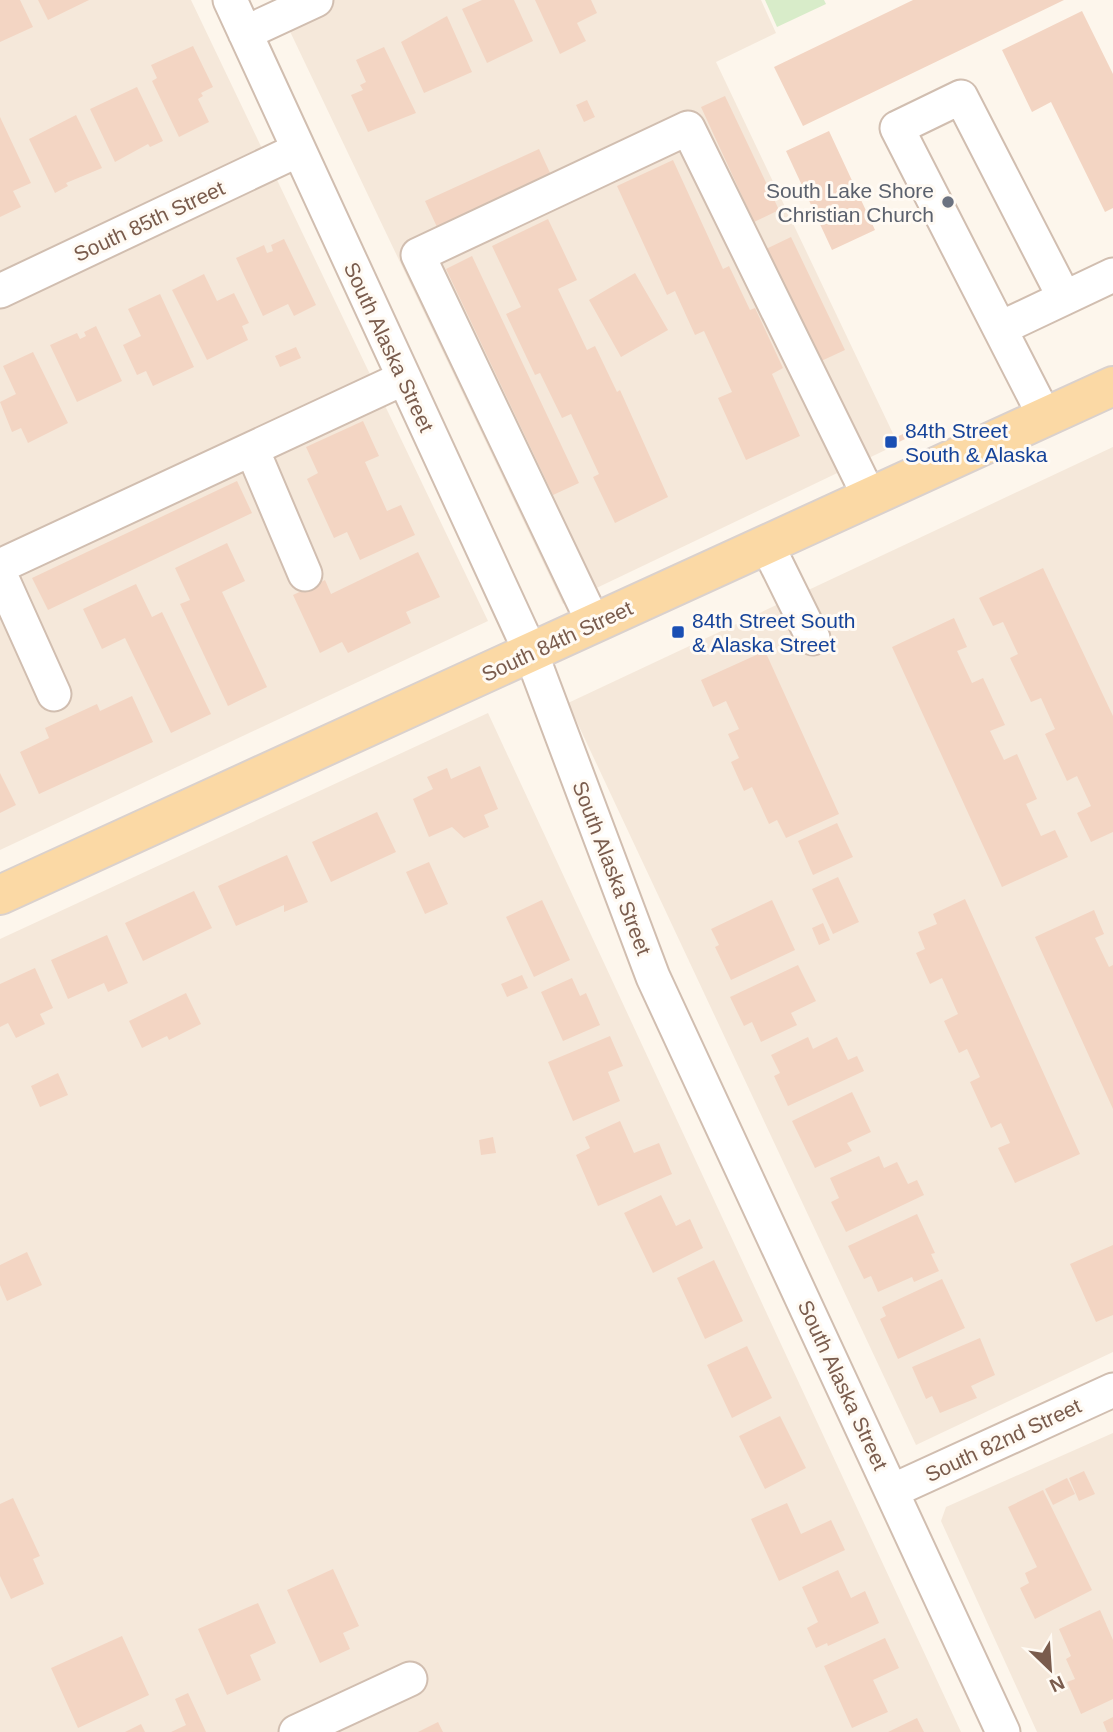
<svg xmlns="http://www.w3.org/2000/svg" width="1113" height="1732" font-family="Arial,sans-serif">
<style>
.residential{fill:#f5e8da}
.green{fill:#d8ecc9}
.building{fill:#f3d5c3}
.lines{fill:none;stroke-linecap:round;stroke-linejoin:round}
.minor-casing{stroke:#d1beb0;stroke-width:37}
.major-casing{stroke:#dad1cd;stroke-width:42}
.minor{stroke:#fff;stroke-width:33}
.major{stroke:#fbd9a5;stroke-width:38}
.worship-dot{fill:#6b7280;stroke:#fffaf3;stroke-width:2.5}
.transit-dot{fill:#1a4fb4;stroke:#fffaf3;stroke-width:2.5}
.labels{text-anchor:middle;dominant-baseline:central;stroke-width:6;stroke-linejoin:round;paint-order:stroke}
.worship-label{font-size:21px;fill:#5b616d;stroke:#fffaf3;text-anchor:end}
.street-label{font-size:21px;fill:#7a5c4d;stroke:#fffaf3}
.transit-label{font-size:21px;fill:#164399;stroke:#fffaf3;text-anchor:start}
</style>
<rect width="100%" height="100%" fill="#fdf6ec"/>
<path class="residential" d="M0 0H191L488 621 0 850Z
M275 0H761L776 33 716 62 898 444 563 604Z
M1113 447V1352L916 1445 568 703Z
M488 713 961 1732H0V939Z
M1113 1433V1732H1037L941 1521 946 1507Z"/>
<path class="green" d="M765 0H824L826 4 777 27Z"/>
<path class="building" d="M0 0H20L33 27 0 42Z
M38 0H89L48 20Z
M482 0H514L533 41 487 63 462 9Z
M535 0H591L597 13 577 23 586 41 560 54Z
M913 0H1064L803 126 774 67Z
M1082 11 1113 74V208L1105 212 1051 102 1032 112 1002 50Z
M447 16 472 72 424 93 401 42Z
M193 46 213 87 201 93 203 96 198 99 209 122 179 137 152 81 157 78 151 65Z
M384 47 416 113 368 132 351 95 363 90 360 85 366 82 356 60Z
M137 87 163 141 150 147 148 144 115 162 90 109Z
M725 96 779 210 754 222 701 107Z
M587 100 595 117 584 122 576 105Z
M76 115 102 168 66 183 68 186 55 193 29 139Z
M0 117 31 183 13 191 21 207 0 217Z
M829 131 875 230 832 250 786 151Z
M539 149 551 175 437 227 425 201Z
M673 160 723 269 729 266 750 310 755 308 783 368 772 374 800 436 746 460 718 398 732 392 704 331 695 335 675 291 667 295 617 186Z
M548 219 577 280 558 289 587 350 595 346 617 392 620 390 668 497 615 523 593 477 599 474 571 414 562 418 540 373 535 375 506 314 521 307 492 246Z
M791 237 845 350 819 362 766 249Z
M284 239 316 305 294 316 288 304 263 316 236 258 264 245 267 253 273 251 271 245Z
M472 256 579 483 553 495 446 269Z
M635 273 668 330 621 357 589 300Z
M204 274 217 301 234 293 249 323 242 326 248 340 207 360 172 290Z
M160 294 194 367 153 386 146 371 137 375 123 345 141 336 128 309Z
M96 326 122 381 77 402 50 345 77 333 80 339 86 336 84 332Z
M296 347 301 358 280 367 275 356Z
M33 352 68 423 28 443 21 428 12 432 0 402 16 394 3 366Z
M363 421 379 456 365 462 387 511 401 505 415 535 360 560 347 532 334 538 307 479 318 473 306 447Z
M903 434 905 439 895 444 892 439Z
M237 481 252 513 48 610 32 578Z
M227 543 245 581 222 592 267 687 228 706 180 604 190 600 175 568Z
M418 552 440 597 406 612 411 623 348 653 342 642 320 653 293 595 325 580 331 594Z
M1043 568 1113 716V832L1091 842 1077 813 1091 806 1077 776 1067 781 1045 734 1055 729 1041 698 1031 702 1010 658 1018 654 1003 622 993 626 979 598Z
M136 584 152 617 162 612 211 714 171 733 125 638 102 649 83 609Z
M954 618 967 647 957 651 972 683 983 678 1005 725 990 731 1004 760 1017 754 1037 799 1026 804 1041 836 1055 830 1068 857 1002 887 892 647Z
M765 651 839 814 786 838 777 820 769 824 752 787 744 791 731 762 739 758 728 734 739 729 726 701 713 707 701 680Z
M132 696 153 742 39 794 20 752 49 738 45 728 97 704 100 711Z
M480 766 498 809 484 815 489 827 464 838 452 827 429 837 413 799 433 789 427 777 447 768 451 779Z
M0 773 16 805 0 813Z
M377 812 396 852 331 882 312 842Z
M837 823 853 857 813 875 798 841Z
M287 855 308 902 284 912V905L236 926 218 886Z
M429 862 448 904 425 914 406 872Z
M838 877 859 922 833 934 812 889Z
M194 891 212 928 143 961 125 923Z
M965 899 1080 1154 1015 1183 998 1148 1010 1143 1001 1123 991 1128 970 1082 980 1077 967 1049 959 1053 944 1021 958 1014 942 978 930 984 916 953 925 949 918 932 937 924 933 914Z
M542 900 570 960 534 977 506 917Z
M772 900 795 950 731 980 715 947 719 945 711 929Z
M1094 910 1104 934 1095 938 1109 967 1113 965V1109L1035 937Z
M823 923 830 940 819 945 812 928Z
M107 935 128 983 108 992 104 983 68 999 51 960Z
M798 965 816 1001 791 1013 797 1025 761 1042 752 1022 744 1026 730 997Z
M35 968 53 1008 40 1014 45 1024 16 1038 8 1023 0 1027V984Z
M522 975 528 988 507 997 501 984Z
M572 978 580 996 586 993 600 1025 563 1041 541 992Z
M186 993 201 1024 169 1040 167 1036 142 1048 129 1021Z
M610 1036 623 1066 608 1072 620 1101 573 1121 548 1062Z
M808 1037 813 1049 837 1037 848 1060 857 1056 864 1071 788 1106 774 1076 780 1073 771 1055Z
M58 1073 68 1095 40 1107 31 1086Z
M852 1092 871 1132 847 1143 852 1151 815 1168 792 1121Z
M620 1121 634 1153 659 1143 672 1174 598 1206 576 1155 590 1148 585 1137Z
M493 1137 496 1153 481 1155 479 1140Z
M879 1156 884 1168 897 1162 908 1184 917 1180 924 1195 846 1232 831 1202 839 1198 830 1178Z
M661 1195 676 1226 690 1219 703 1248 653 1273 624 1213Z
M917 1214 935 1253 931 1254 939 1271 914 1282 912 1277 878 1292 871 1276 864 1279 848 1246Z
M1113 1245V1315L1096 1322 1070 1264Z
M27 1252 42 1285 7 1301 0 1285V1265Z
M714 1260 743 1321 705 1339 677 1278Z
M942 1279 965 1328 898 1359 880 1319 886 1316 882 1307Z
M980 1338 995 1375 971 1386 977 1398 940 1413 932 1396 926 1399 912 1367Z
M747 1346 772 1398 732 1418 707 1365Z
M780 1416 806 1468 765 1489 739 1436Z
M1084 1471 1095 1494 1079 1501 1069 1478Z
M1067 1478 1075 1494 1053 1505 1045 1489Z
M1043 1490 1092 1590 1035 1619 1020 1588 1029 1583 1025 1573 1037 1567 1008 1507Z
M13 1498 40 1556 33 1559 44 1584 11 1599 0 1576V1504Z
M787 1503 801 1534 831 1520 845 1550 779 1581 751 1519Z
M333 1569 359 1626 343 1633 350 1649 320 1663 287 1590Z
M838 1570 851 1598 865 1591 879 1623 828 1646 827 1643 816 1648 807 1628 818 1622 802 1587Z
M258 1603 276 1643 250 1655 261 1680 227 1695 198 1629Z
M1100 1610 1113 1640V1699L1081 1714 1067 1682 1075 1679 1066 1659 1071 1656 1059 1629Z
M122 1636 149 1695 78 1728 51 1668Z
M885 1638 899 1668 873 1680 888 1712 852 1728 824 1666Z
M188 1693 206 1732H171L186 1725 175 1699Z
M1113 1717V1732H1107L1103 1722Z
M917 1718 924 1732H888Z
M438 1722 443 1732H418Z
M141 1724 145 1732H125Z"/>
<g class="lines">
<defs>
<path id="minor" d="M230 0 531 653 653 977 1003 1732
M245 33 316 0
M0 291 298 150
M1001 328 1113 275
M1045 417 897 128 961 97 1064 297
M252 449 305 574
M767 545 813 638
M0 566 404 378
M0 574 54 694
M594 624 418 255 688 128 870 498
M892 1491 1113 1390
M296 1732 410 1679"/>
<path id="major" d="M0 895 1113 386"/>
</defs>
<use href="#minor" class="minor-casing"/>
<use href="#major" class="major-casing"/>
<use href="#minor" class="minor"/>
<use href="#major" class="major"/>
</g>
<circle class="worship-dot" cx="948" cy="202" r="7"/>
<g class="transit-dot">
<rect x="884" y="435" width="14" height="14" rx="3.5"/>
<rect x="671" y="625" width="14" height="14" rx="3.5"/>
</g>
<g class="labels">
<g class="worship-label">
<text x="934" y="190">South Lake Shore<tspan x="934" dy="24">Christian Church</tspan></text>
</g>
<g class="street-label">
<text transform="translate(149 221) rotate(-25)">South 85th Street</text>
<text transform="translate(389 347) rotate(65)">South Alaska Street</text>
<text transform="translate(557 641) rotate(-25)">South 84th Street</text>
<text transform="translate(612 868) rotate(69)">South Alaska Street</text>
<text transform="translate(843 1385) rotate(65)">South Alaska Street</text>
<text transform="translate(1003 1440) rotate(-25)">South 82nd Street</text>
</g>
<g class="transit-label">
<text x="905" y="430">84th Street<tspan x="905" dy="24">South &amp; Alaska</tspan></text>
<text x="692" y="620">84th Street South<tspan x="692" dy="24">&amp; Alaska Street</tspan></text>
</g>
</g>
<g transform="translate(1050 1669) rotate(155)" stroke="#fffaf3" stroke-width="5" paint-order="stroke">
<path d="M0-5L12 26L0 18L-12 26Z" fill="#7a5c4d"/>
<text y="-10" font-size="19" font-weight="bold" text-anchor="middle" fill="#7a5c4d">N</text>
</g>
</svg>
